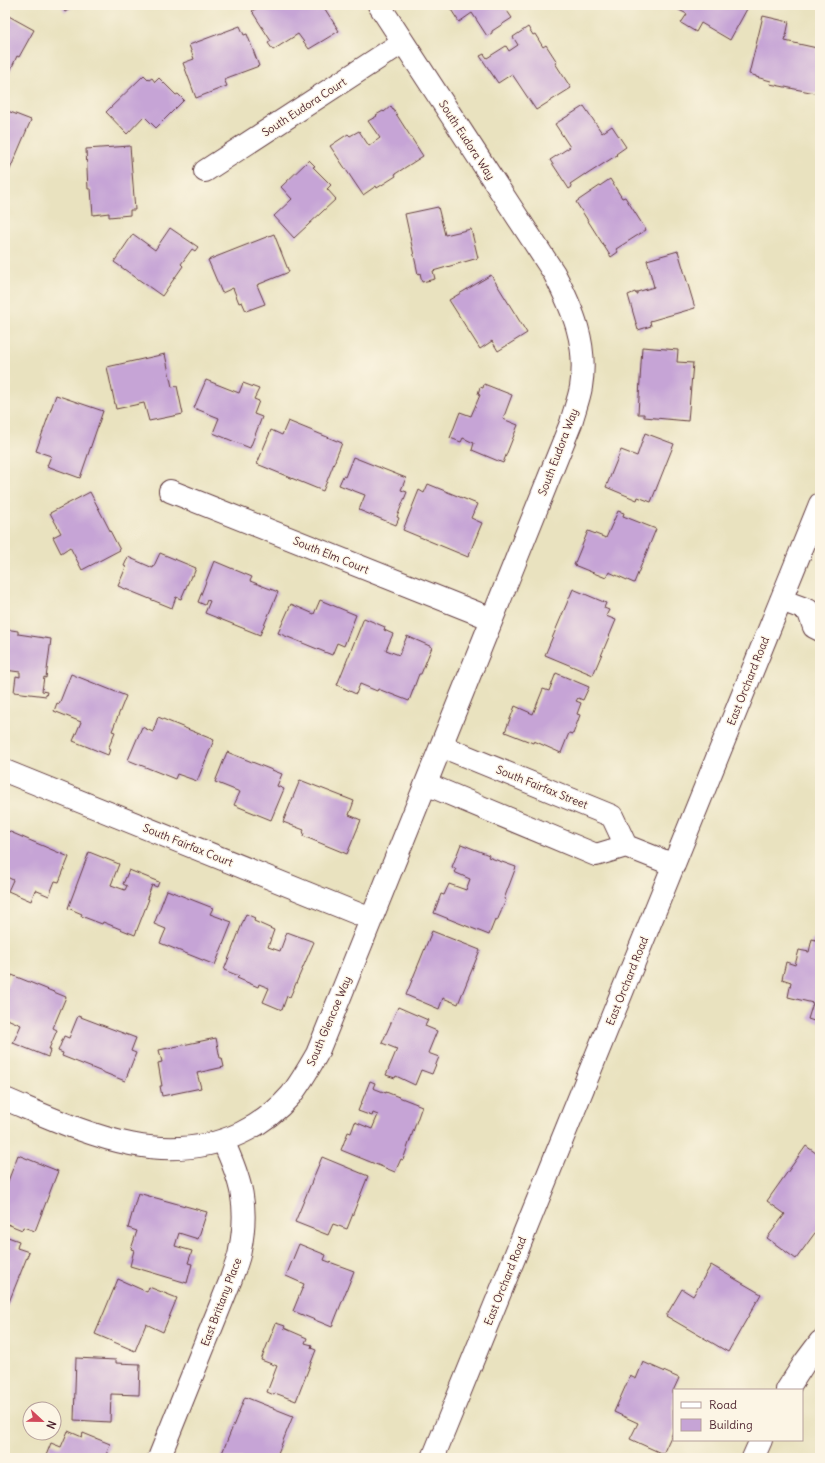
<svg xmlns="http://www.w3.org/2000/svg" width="825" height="1463" font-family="Delius,sans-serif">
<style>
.building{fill:#c6a4d6}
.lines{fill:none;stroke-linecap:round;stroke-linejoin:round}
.minor-casing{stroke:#623c41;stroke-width:24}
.minor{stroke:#fff;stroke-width:22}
.labels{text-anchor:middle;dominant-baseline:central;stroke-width:3;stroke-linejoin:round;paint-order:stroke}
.street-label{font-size:11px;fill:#4a1f2b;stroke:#fcf5e5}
</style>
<rect width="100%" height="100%" fill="#fcf5e5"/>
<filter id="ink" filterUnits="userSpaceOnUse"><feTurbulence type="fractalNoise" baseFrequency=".025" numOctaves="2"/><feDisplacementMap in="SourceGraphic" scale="8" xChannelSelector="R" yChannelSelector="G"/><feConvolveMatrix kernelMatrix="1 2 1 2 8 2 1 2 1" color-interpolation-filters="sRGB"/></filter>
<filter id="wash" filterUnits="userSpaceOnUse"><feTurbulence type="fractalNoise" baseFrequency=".012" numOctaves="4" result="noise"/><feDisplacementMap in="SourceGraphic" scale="16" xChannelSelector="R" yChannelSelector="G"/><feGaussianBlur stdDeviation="0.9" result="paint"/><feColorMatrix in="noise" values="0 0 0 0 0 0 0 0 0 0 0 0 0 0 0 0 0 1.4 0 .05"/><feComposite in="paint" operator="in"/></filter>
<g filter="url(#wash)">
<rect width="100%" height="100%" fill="#e9e2bf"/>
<g id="blocks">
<path class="building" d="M61 5H76L65 12Z
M262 5 263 7 266 5H316L318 9 323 6 339 31 309 49 298 34 273 50 268 43 271 41 253 13H254L252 11Z
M448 5H503L512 18 492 31V33L487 36 472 13 459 22Z
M679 5H740L747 9 730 40 701 23 696 32 681 23 687 14 677 9Z
M5 14 34 30 19 57 17 56 6 80 5 79Z
M763 16 789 22 785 41 817 48 816 53 820 54V94L770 84 771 81 756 77V76L749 74Z
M240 26 244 35 247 34 259 66 224 79 227 86 196 98 183 63 194 59 189 45Z
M528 27 533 35 535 34 543 47 546 45 557 62 555 63 571 88 536 110 512 74 498 83 480 56 484 54 487 58 506 46 509 51 518 45 513 37Z
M144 75 149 80 152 78 155 82 159 78 176 95 178 94 184 100 156 128 144 116 127 134 106 112Z
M391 106 423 156 395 174 396 176 377 188 376 186 363 195 330 146 348 134 350 136 359 131 369 146 380 138 368 121 377 116 376 115 383 111 384 112Z
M584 106 602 133 612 126 626 147 616 154 617 155 586 175 585 174 570 184 572 187 569 189 550 160 570 147 555 124Z
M5 110 31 120 8 174 5 172Z
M130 146 135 210H130V215L109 217V213L93 215 91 189H88L86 149Z
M309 160 315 166 313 167 331 185 327 189 336 199 294 238 274 216 292 199 281 187Z
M610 179 622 198 625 197 646 230 616 249 618 252 611 257 576 202Z
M438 207 445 235 471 229 478 258 433 271 435 279 422 282 420 273 418 274 405 214Z
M170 228 198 247 195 251 192 249 181 264 183 266 162 296 114 262 133 234 155 250Z
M274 234 289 272 257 285 265 304 246 311 242 302 239 303 233 288 222 293 208 260Z
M678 251 695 308 650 321 651 326 638 330 628 295 635 292 636 294H637V292L654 287 647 260Z
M491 275 527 333 498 351 492 341 480 349 449 300Z
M642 347 678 350 677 362 693 363 688 421 644 417V414H638Z
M165 354 172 387 177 386 183 414 149 421 144 403 116 409 107 367Z
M206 380 239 393 243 383 259 389 254 399 259 401 254 414 262 417 250 448 213 433 219 418 194 408Z
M484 384 512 395 503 419 518 425 503 463 472 450 474 443 463 438 461 442 450 438 460 412 471 416 480 395 478 394 480 387 483 388Z
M56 395 103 411 80 478 47 466 51 456 36 451Z
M288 421 342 443 323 491 257 464 271 430 282 435Z
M645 433 674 444 651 502 638 497 637 500 606 487 621 450 637 456Z
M353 457 406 478 401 490 407 492 397 517 399 518 396 525 359 510 365 495 339 485 343 476 345 477Z
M428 484 477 504 471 518 482 523 468 557 403 530 419 490 424 493Z
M90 492 120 550 82 570 70 547 61 553 53 537 61 533 50 513Z
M618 511 624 513 623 516 656 529 634 583 609 572 606 578 574 565 588 531 606 538Z
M160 553 196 568 193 576H191L181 599 176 597 172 608 118 586 126 567 124 566 128 557 153 568Z
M214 561 252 577 250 581 278 592 260 635 205 613 210 601 207 600 205 605 198 602Z
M573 589 606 603 604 608 609 610 606 616 616 620 593 675 545 655Z
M320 600 356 615 344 646 337 643 332 655 278 633 291 604 314 614Z
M364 618 385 627 384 630 393 634 386 650 399 655 407 636 432 647 421 674H419L409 701 378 689 377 691 360 684 356 694 337 685Z
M5 629 18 631V634L51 639 46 678 44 677 42 691 47 692 46 696 14 692 16 676 20 677V672L5 670Z
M556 673 589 687 583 700 578 698 576 701 581 703 577 714 580 715 573 734 569 733 561 753 534 741 533 743 505 732 515 706 533 714 543 689 549 691Z
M71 674 126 696 112 731 115 732 108 749H110L108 755 73 741 81 722 54 711 57 703 59 704Z
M158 717 214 740 197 781 177 774 175 779 128 760 142 727 153 732Z
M227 752 282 774 277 786 284 789 271 820 234 805 240 792 215 782Z
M300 780 354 801 349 815 361 820 347 854 303 836 304 833 303 832 304 830 283 822Z
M8 831 69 857 59 882 55 881 49 896 35 890 31 901 8 891 13 880 5 876V838Z
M461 844 489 855 488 857 516 867 504 899 506 900 497 921 495 920 489 935 434 913 441 894 444 895 449 884 466 890 470 879 454 872 456 869 452 867Z
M89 852 119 864 111 885 125 890 127 886 123 884 129 870 159 882 157 887 152 885 147 898 149 899 135 935 103 922 102 924 81 916 82 914 68 908Z
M167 890 213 908 210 914 232 922 215 965 160 943 166 929 154 924Z
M246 914 255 918 254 921 274 930 268 947 280 951 287 932 314 942 290 997 287 996 282 1010 263 1002 269 988 259 984 258 987 237 978 239 976 224 970Z
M432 931 480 950 458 1004 443 998 439 1009 406 995Z
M812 939 820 941V1023L808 1019 813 1003 788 997 791 982 782 979 786 962 795 965 799 950 809 952Z
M12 975 66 997 53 1028 57 1030 49 1049H51L48 1057 13 1043 21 1025 5 1018V990Z
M398 1007 428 1020 425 1026 437 1031 428 1053 439 1057 432 1074 421 1070 415 1085 396 1076 395 1078 386 1075 397 1049 382 1043Z
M78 1016 136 1038 131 1051 136 1053 125 1081 62 1056 63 1053 58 1051 64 1036 69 1038Z
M216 1038 220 1058H222L224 1067 197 1073 201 1088 162 1096 160 1086H162L158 1063 162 1062 159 1050Z
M370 1081 375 1083 373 1088 386 1093V1092L422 1106 403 1160 401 1159 395 1172 341 1150 348 1132 351 1133 355 1122 372 1129 378 1115 373 1113 372 1116 358 1111Z
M806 1146 820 1156V1226L796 1259 767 1238 785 1214 767 1201Z
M18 1155 58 1171 35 1231 23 1227 22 1230 5 1223V1189Z
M322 1157 368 1176 347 1229 333 1224 328 1235 295 1222Z
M138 1193 207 1212 198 1239 179 1233 175 1246 192 1251 188 1263 192 1264 187 1283 130 1266 134 1250 131 1249 137 1231 128 1228Z
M5 1236 19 1241 17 1248 29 1252 7 1307H5Z
M299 1244 326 1255 324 1260 354 1271 332 1327 293 1311 304 1284 286 1276Z
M711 1265 761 1294 728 1352 666 1316 682 1289 693 1296Z
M118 1279 147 1292 149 1287 177 1298 163 1332 146 1324 135 1351 95 1334Z
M276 1323 285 1326 284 1328 307 1338 305 1343 312 1345 311 1348 316 1350 296 1401 275 1393 274 1395 267 1392 277 1366 261 1360Z
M76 1358 116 1360V1363L140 1364 139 1395 111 1394 110 1422 74 1420Z
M643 1362 679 1378 673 1391 674 1430 663 1454 630 1439 638 1423 614 1412 630 1376 636 1379Z
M245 1397 293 1416 276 1458H220Z
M68 1431 82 1437 83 1433 110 1444 105 1458H45L51 1443 61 1447Z"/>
</g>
</g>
<g filter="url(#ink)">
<use href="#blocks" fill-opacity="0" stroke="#623c41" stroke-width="1"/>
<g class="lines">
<defs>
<path id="minor" d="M205 171 403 42
M170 491 492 619
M781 600 808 610 814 627 820 630
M441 746 612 816 626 846
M5 771 371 919
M426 784 596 855 626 846 674 865
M5 1099C80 1130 160 1171 241 1133 260 1124 277 1111 291 1095 301 1082 309 1068 317 1054L571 423C574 411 579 399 581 387 588 344 573 310 554 273L379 5
M787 1390 805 1362 820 1342
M159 1458 231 1279C234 1269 239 1259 240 1250 249 1206 241 1180 223 1141
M433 1458 820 504
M753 1458 761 1440"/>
</defs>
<use href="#minor" class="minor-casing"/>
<use href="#minor" class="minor"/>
</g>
</g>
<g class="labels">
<g class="street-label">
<text transform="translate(304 107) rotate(-33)">South Eudora Court</text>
<text transform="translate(467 140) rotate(57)">South Eudora Way</text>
<text transform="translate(558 452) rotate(-69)">South Eudora Way</text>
<text transform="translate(331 555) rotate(22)">South Elm Court</text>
<text transform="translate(748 681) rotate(-68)">East Orchard Road</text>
<text transform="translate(542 787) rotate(22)">South Fairfax Street</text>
<text transform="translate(188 845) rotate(22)">South Fairfax Court</text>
<text transform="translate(627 981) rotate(-68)">East Orchard Road</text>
<text transform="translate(329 1021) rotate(-67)">South Glencoe Way</text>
<text transform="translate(505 1281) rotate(-68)">East Orchard Road</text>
<text transform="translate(221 1302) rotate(-69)">East Brittany Place</text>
</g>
</g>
<rect width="825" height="1463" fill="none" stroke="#fcf5e5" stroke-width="20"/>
<rect x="673" y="1389" width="130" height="52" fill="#fcf5e5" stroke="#b59f9b"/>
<rect x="681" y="1402" width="20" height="6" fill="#ffffff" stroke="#b59f9b"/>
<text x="709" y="1409" font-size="12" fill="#4a1f2b">Road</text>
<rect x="681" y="1419" width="20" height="12" fill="#c6a4d6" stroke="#b59f9b"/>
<text x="709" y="1429" font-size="12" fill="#4a1f2b">Building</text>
<g transform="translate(42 1421) rotate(112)"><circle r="19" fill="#fcf5e5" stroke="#b59f9b"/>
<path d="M0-3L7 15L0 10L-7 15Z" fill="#d1495b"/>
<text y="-6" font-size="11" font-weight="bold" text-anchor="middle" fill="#4a1f2b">N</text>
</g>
</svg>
